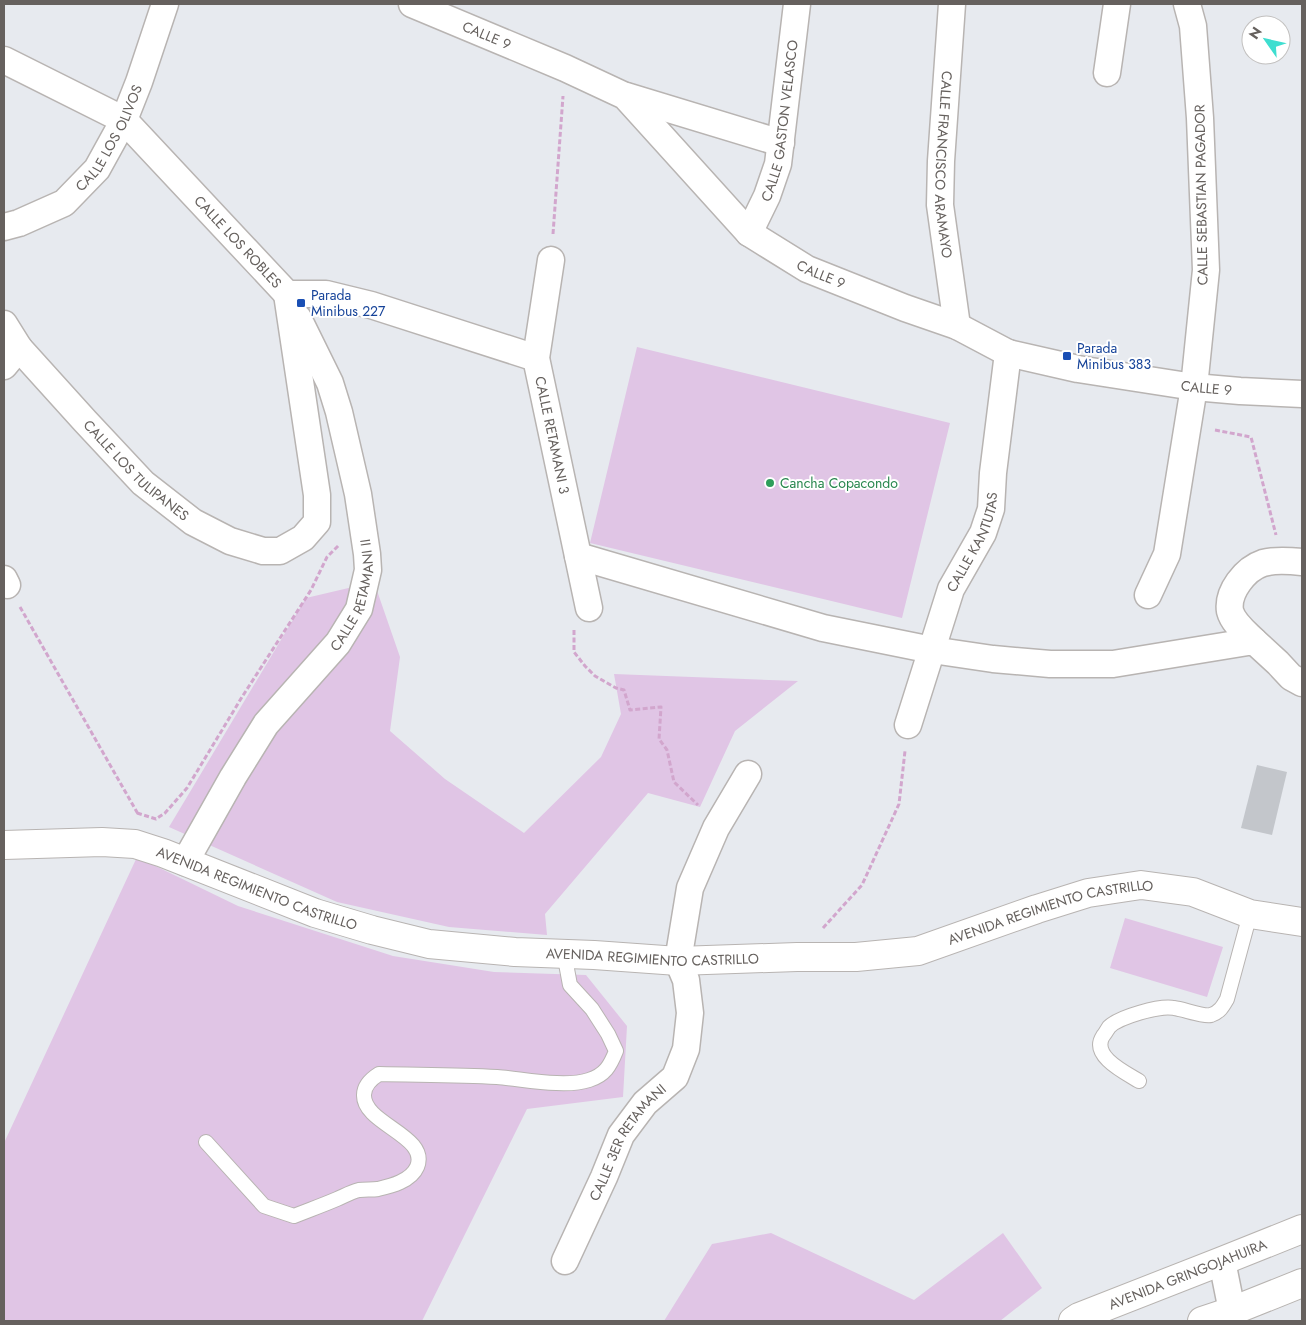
<svg xmlns="http://www.w3.org/2000/svg" width="1306" height="1325" font-family="Jost,sans-serif">
<style>
.green{fill:#e0c5e5}
.building{fill:#c3c6cb}
.lines{fill:none;stroke-linecap:round;stroke-linejoin:round}
.service-casing{stroke:#b8b4b2;stroke-width:16}
.minor-casing{stroke:#b8b4b2;stroke-width:29}
.tertiary-casing{stroke:#b8b4b2;stroke-width:30}
.secondary-casing{stroke:#b8b4b1;stroke-width:30}
.path{stroke:#d2a6cd;stroke-width:3;stroke-dasharray:5 2.5;stroke-linecap:butt}
.service{stroke:#fff;stroke-width:14}
.minor{stroke:#fff;stroke-width:26}
.tertiary{stroke:#fff;stroke-width:28}
.secondary{stroke:#fff;stroke-width:28}
.transit-dot{fill:#1a4fb4;stroke:#fff;stroke-width:2}
.leisure-dot{fill:#2e9e5b;stroke:#fff;stroke-width:2}
.labels{text-anchor:middle;dominant-baseline:central;stroke-width:4;stroke-linejoin:round;paint-order:stroke}
.street-label{font-size:14px;fill:#66615e;stroke:#fff}
.transit-label{font-size:14px;fill:#164399;stroke:#fff;text-anchor:start}
.leisure-label{font-size:14px;fill:#27864d;stroke:#fff;text-anchor:start}
</style>
<rect width="100%" height="100%" fill="#e7eaef"/>
<path class="green" d="M637 347 950 423 902 618 590 543Z
M374 582 400 657 390 731 445 779 524 833 601 757 621 714 614 674 798 681 735 731 700 807 648 793 545 914 547 935 449 927 337 902 169 827 306 598Z
M137 857 238 906 393 956 494 972 586 975 627 1026 623 1097 527 1109 422 1321H4V1143Z
M1125 918 1223 947 1207 997 1110 968Z
M771 1233 914 1300 1003 1233 1042 1288 1000 1321H664L712 1244Z"/>
<path class="building" d="M1257 765 1287 772 1272 835 1241 828Z"/>
<g class="lines">
<defs>
<path id="service" d="M1139 1081C1126 1073 1090 1056 1103 1036 1105 1034 1107 1030 1109 1027 1119 1017 1160 1005 1174 1008 1183 1009 1204 1017 1211 1015 1220 1012 1223 1006 1227 999L1250 914
M206 1142 264 1206 294 1216C309 1210 323 1205 337 1199 344 1196 351 1192 359 1190 365 1189 372 1190 378 1189 391 1186 411 1181 417 1167 430 1136 363 1124 364 1095 364 1085 371 1079 379 1074 418 1075 458 1075 497 1077 523 1079 565 1088 589 1080 605 1075 610 1066 616 1051L608 1034 592 1009 570 985 564 953"/>
<g id="minor">
<path id="s1" d="M412 4 565 68 625 96 749 233 807 269 905 308 957 326 1008 353 1078 369 1194 387 1240 391 1302 394"/>
<path id="s2" d="M952 4 941 161 940 205 957 326"/>
<path id="s3" d="M4 60 124 120 287 294H326L371 305 536 358"/>
<path d="M1107 73 1117 4"/>
<path d="M626 96 781 143"/>
<path id="s4" d="M4 227 19 223 64 203 97 169 124 120 139 82 165 4"/>
<path id="s5" d="M749 233 767 196 778 164 797 4"/>
<path id="s6" d="M551 260 536 358 589 608"/>
<path id="s7" d="M4 324 19 348 85 421 143 483 193 522 230 541 263 551H280L303 538 317 522V495L287 294"/>
<path d="M4 366 19 348"/>
<path d="M578 556 823 628 932 650 993 659 1050 664H1113L1254 641 1278 663 1291 677 1302 683"/>
<path d="M4 579 7 585"/>
<path d="M1148 595 1167 554 1194 387 1206 270 1200 118 1193 26 1187 4"/>
<path d="M1254 641C1246 633 1233 623 1230 611 1227 592 1245 569 1263 563 1273 560 1292 561 1302 562"/>
<path id="s8" d="M908 725 951 589 983 533 991 509 993 473 1008 353"/>
<path id="s9" d="M185 862 233 777 266 724 338 643 359 609 368 570 367 554 358 494 339 412 330 383 298 318"/>
<path id="s10" d="M565 1261 604 1177 621 1135 645 1103 675 1077 686 1049 690 1013 686 980 678 961 690 888 716 828 748 774"/>
<path d="M1222 1261 1234 1321"/>
</g>
<g id="tertiary">
<path id="s11" d="M4 845 102 842 135 844 163 853 315 913 372 930 429 944 515 952 594 955 678 961 797 957H856L918 951 1037 909 1088 893 1141 885 1193 892 1250 914 1302 922"/>
</g>
<g id="secondary">
<path id="s12" d="M1073 1321 1079 1317 1222 1261 1302 1229"/>
<path d="M1202 1321 1232 1311 1302 1283"/>
</g>
</defs>
<use href="#service" class="service-casing"/>
<use href="#minor" class="minor-casing"/>
<use href="#tertiary" class="tertiary-casing"/>
<use href="#secondary" class="secondary-casing"/>
<path class="path" d="M553 234 563 96
M1215 430 1251 437 1276 535
M20 607 138 814
M574 630V652L585 666 595 676 616 688 624 690 630 710 661 707 659 739 667 750 674 782 698 805
M137 813 156 819 165 813 187 788 242 697 311 590 327 557 339 545
M823 928 862 885 899 804 905 751"/>
<use href="#service" class="service"/>
<use href="#minor" class="minor"/>
<use href="#tertiary" class="tertiary"/>
<use href="#secondary" class="secondary"/>
</g>
<g class="transit-dot">
<rect x="296" y="298" width="10" height="10" rx="2.5"/>
<rect x="1062" y="351" width="10" height="10" rx="2.5"/>
</g>
<circle class="leisure-dot" cx="770" cy="483" r="5"/>
<g class="labels">
<g class="street-label">
<text stroke="none"><textPath href="#s1" startOffset="81">CALLE 9</textPath></text>
<text stroke="none"><textPath href="#s5" startOffset="118">CALLE GASTON VELASCO</textPath></text>
<text stroke="none"><textPath href="#s4" startOffset="145">CALLE LOS OLIVOS</textPath></text>
<text stroke="none"><textPath href="#s2" startOffset="161">CALLE FRANCISCO ARAMAYO</textPath></text>
<text transform="translate(1201 195) rotate(-91)">CALLE SEBASTIAN PAGADOR</text>
<text stroke="none"><textPath href="#s3" startOffset="301">CALLE LOS ROBLES</textPath></text>
<text stroke="none"><textPath href="#s1" startOffset="500">CALLE 9</textPath></text>
<text stroke="none"><textPath href="#s1" startOffset="905">CALLE 9</textPath></text>
<text stroke="none"><textPath href="#s6" startOffset="178">CALLE RETAMANI 3</textPath></text>
<text stroke="none"><textPath href="#s7" startOffset="198">CALLE LOS TULIPANES</textPath></text>
<text stroke="none"><textPath href="#s8" startOffset="195">CALLE KANTUTAS</textPath></text>
<text stroke="none"><textPath href="#s9" startOffset="320">CALLE RETAMANI II</textPath></text>
<text stroke="none"><textPath href="#s11" startOffset="261">AVENIDA REGIMIENTO CASTRILLO</textPath></text>
<text stroke="none"><textPath href="#s11" startOffset="1071">AVENIDA REGIMIENTO CASTRILLO</textPath></text>
<text stroke="none"><textPath href="#s11" startOffset="666">AVENIDA REGIMIENTO CASTRILLO</textPath></text>
<text stroke="none"><textPath href="#s10" startOffset="135">CALLE 3ER RETAMANI</textPath></text>
<text stroke="none"><textPath href="#s12" startOffset="124">AVENIDA GRINGOJAHUIRA</textPath></text>
</g>
<g class="transit-label">
<text x="311" y="295">Parada<tspan x="311" dy="16">Minibus 227</tspan></text>
<text x="1077" y="348">Parada<tspan x="1077" dy="16">Minibus 383</tspan></text>
</g>
<g class="leisure-label">
<text x="780" y="483">Cancha Copacondo</text>
</g>
</g>
<rect width="1306" height="1325" fill="none" stroke="#66615e" stroke-width="10"/>
<g transform="translate(1266 40) rotate(304)"><circle r="24" fill="#ffffff" stroke="#c2c0bf"/>
<path d="M0-4L9 19L0 12L-9 19Z" fill="#3eded0"/>
<text y="-8" font-size="14" font-weight="bold" text-anchor="middle" fill="#66615e">N</text>
</g>
</svg>
